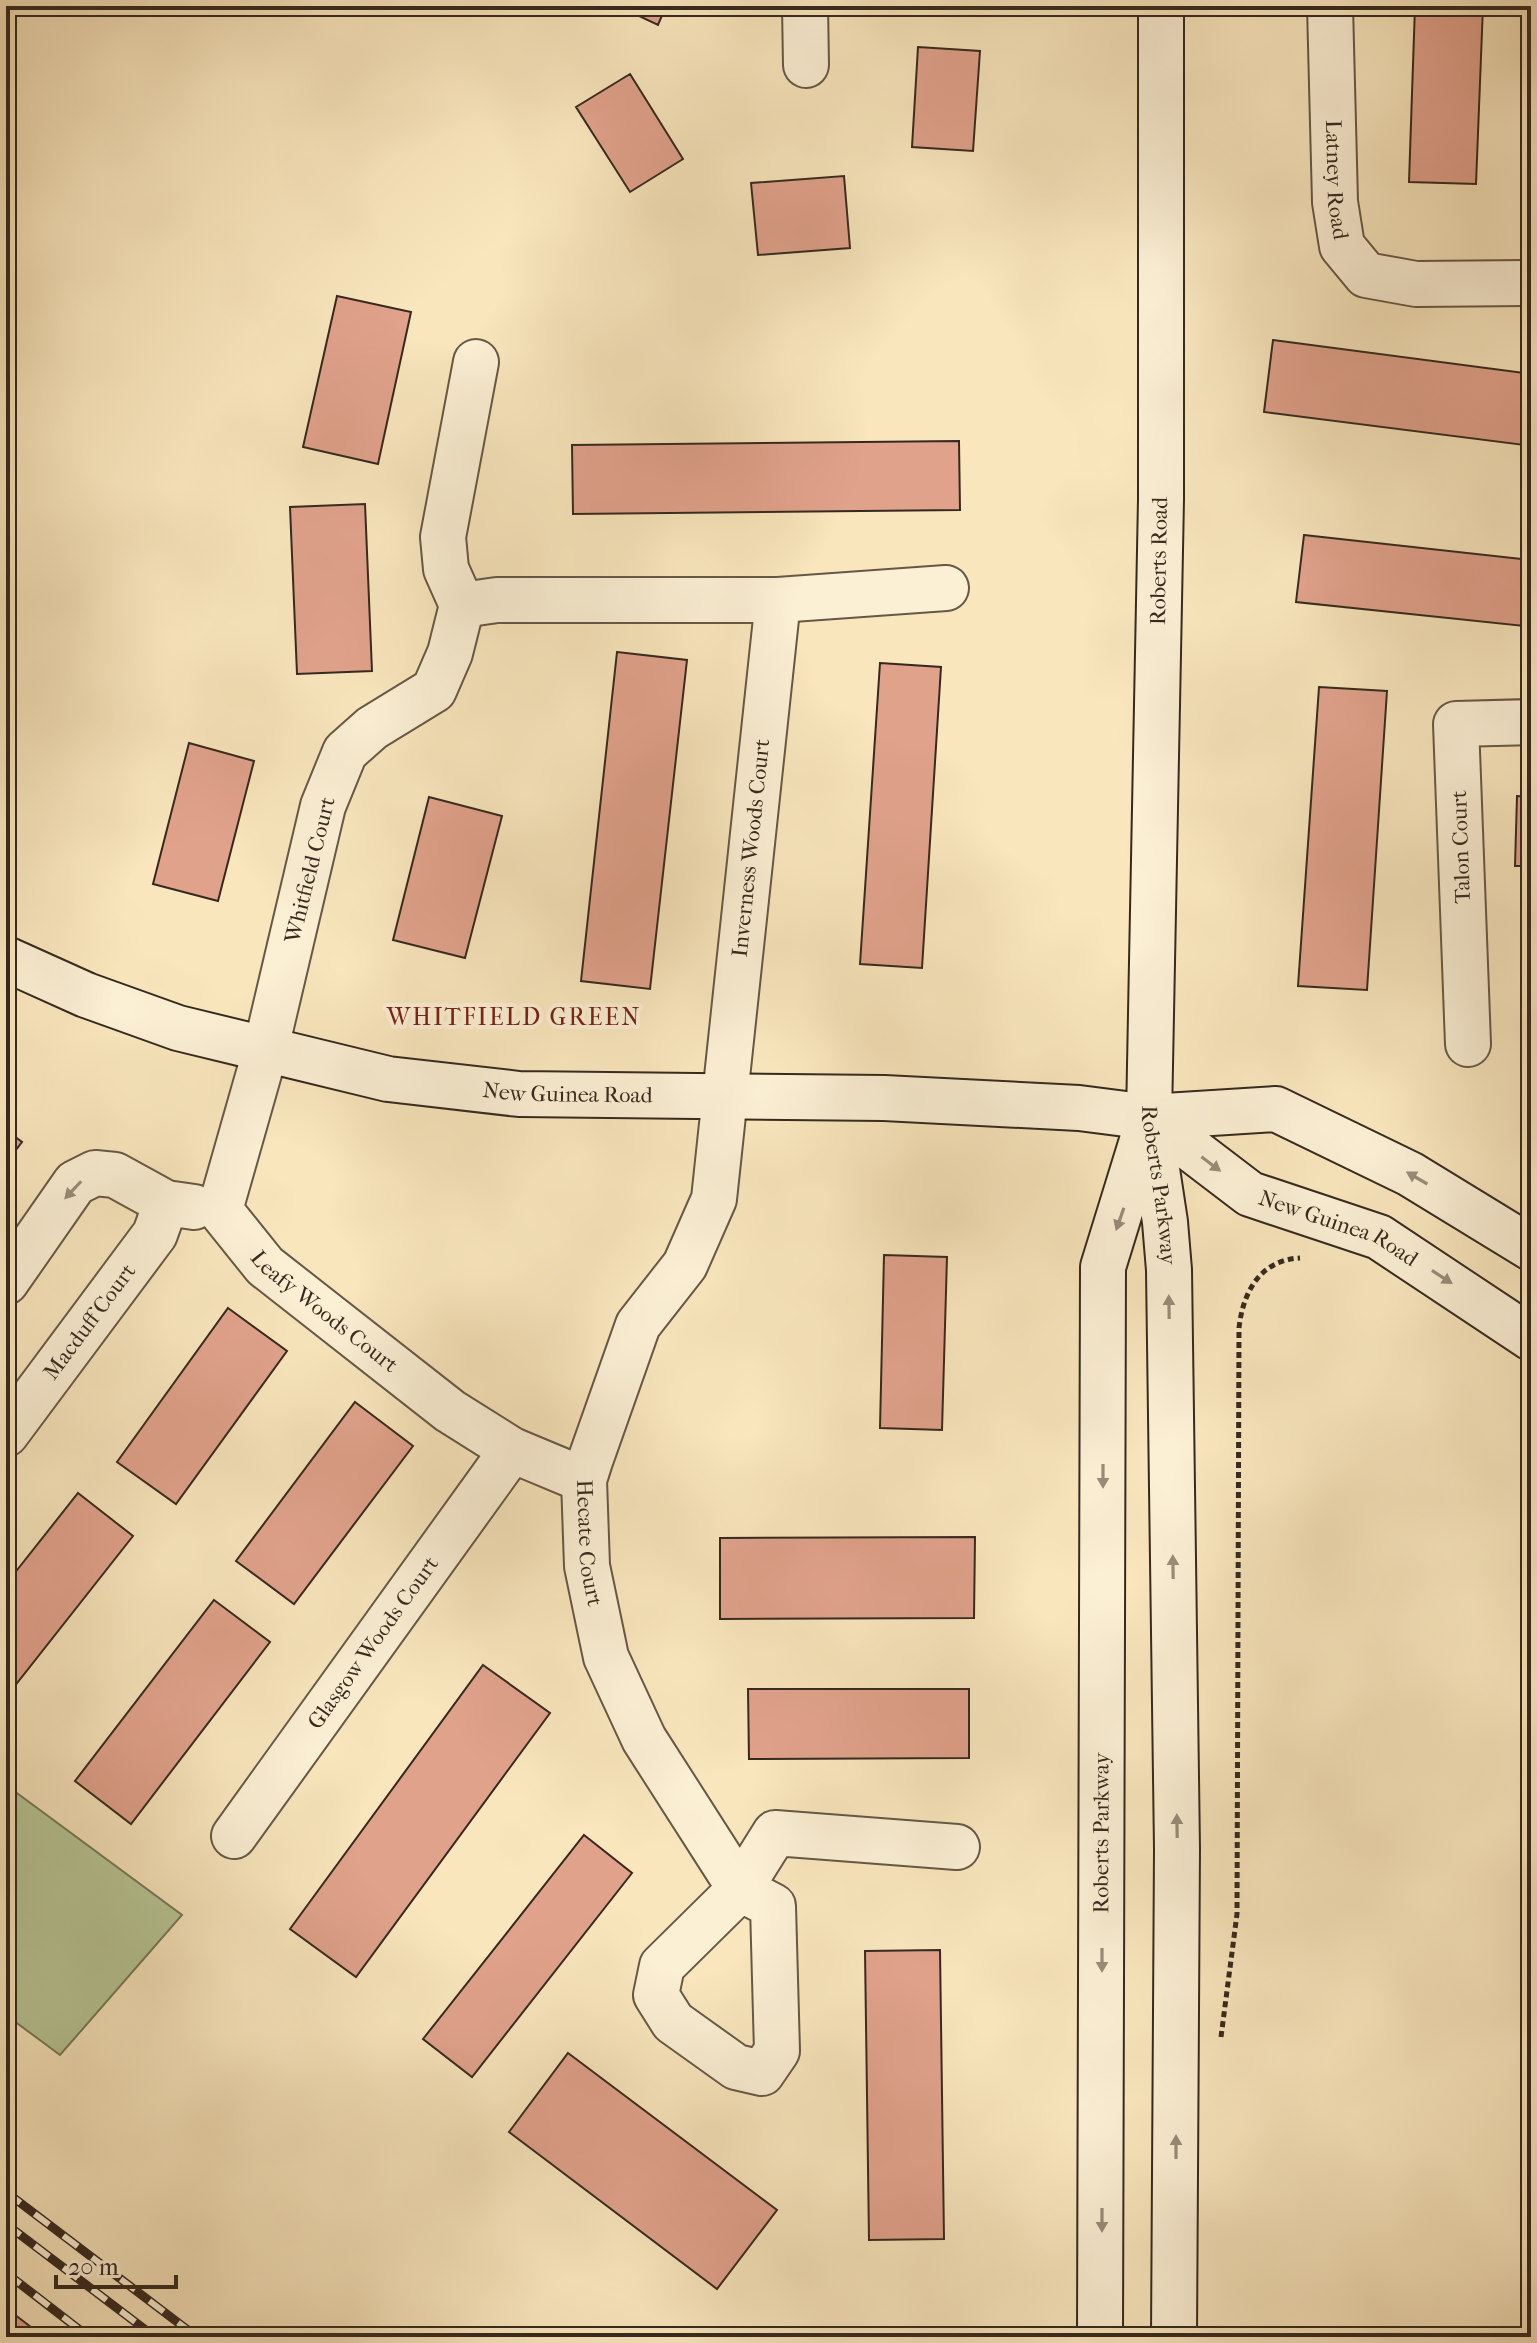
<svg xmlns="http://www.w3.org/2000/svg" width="1537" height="2343" font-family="'IM FELL French Canon',serif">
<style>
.green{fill:#b7c696;stroke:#76785a;stroke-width:2}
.building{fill:#e1a28c;stroke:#35291f;stroke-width:2}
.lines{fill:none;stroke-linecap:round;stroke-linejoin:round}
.street-casing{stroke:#665846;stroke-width:48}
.secondary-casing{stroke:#35291f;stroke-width:48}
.path{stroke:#35291f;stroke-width:5;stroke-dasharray:6 4;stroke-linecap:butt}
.street{stroke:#fbefd4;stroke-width:44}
.secondary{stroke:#fbefd4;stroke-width:44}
.rail-casing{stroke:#35291f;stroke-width:9}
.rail{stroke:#fbefd4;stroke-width:6;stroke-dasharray:18;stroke-linecap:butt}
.oneway{fill:#988c7a}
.labels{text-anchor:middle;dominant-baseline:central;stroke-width:8;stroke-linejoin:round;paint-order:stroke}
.street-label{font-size:22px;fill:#35291f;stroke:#fbefd4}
.neighbourhood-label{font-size:24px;letter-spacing:2px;fill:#7a1f14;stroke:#fbefd4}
</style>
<rect width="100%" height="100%" fill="#f9e6bd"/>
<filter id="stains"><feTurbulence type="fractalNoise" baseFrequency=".0025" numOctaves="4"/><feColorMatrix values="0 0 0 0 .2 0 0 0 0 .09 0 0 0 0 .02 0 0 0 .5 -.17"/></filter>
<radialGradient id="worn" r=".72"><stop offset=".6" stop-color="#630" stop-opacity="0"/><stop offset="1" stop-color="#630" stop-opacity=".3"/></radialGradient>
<path class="green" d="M6 1785 182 1915 60 2055 6 2015Z"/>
<path class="building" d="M618 6H666L658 25Z
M1415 6H1483L1476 184 1409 182Z
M918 47 980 51 973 151 912 147Z
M630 74 683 159 630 192 576 107Z
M844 176 850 248 758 255 751 183Z
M337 296 411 312 378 464 303 447Z
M1273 340 1531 374 1524 445 1264 412Z
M959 441 960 510 573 514 572 445Z
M365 504 372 671 297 674 290 507Z
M1304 535 1531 560 1524 626 1296 602Z
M617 652 687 660 650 989 581 981Z
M880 663 941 667 922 968 860 964Z
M1319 687 1387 691 1367 990 1298 986Z
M189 743 254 761 218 901 153 884Z
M1517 796 1531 797V866H1515Z
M429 797 502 816 465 958 393 940Z
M6 1130 22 1142 6 1163Z
M884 1255 947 1257 942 1430 880 1428Z
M228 1308 287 1351 176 1504 117 1462Z
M355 1402 413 1446 294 1604 236 1561Z
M78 1493 133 1536 6 1697V1584Z
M975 1537 974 1618 720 1619V1538Z
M214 1600 270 1642 131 1824 75 1781Z
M483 1665 550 1713 356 1977 290 1929Z
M748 1689H969V1758L749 1759Z
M584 1835 632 1873 472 2077 423 2039Z
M940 1950 944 2239 869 2240 865 1951Z
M568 2053 777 2210 717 2289 509 2132Z
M6 2308 44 2337H6Z"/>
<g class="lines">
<defs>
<g id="street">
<path d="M805 6 806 65"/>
<path id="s1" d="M1330 6 1335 202 1342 246 1366 275 1416 284 1531 283"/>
<path id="s2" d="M476 362 443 537 446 569 462 605 450 653 434 690 372 728 345 752 323 806 265 1052 220 1210 265 1266 450 1411 512 1450 584 1480"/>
<path id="s3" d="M778 600 714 1199 685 1265 638 1325 590 1461 584 1480 587 1566 606 1657 644 1739 740 1889 773 1906 777 2051 762 2073 736 2067 673 2022 656 1995 662 1966 740 1889 775 1833 957 1847"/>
<path d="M462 605 497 600H778L946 588"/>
<path d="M1468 1044 1456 724 1531 722"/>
<path d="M6 1282 75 1183 95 1173 115 1175 166 1203 194 1207"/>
<path id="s4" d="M6 1434 155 1234 166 1203"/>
<path id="s5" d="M234 1836 512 1450"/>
</g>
<g id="secondary">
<path id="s6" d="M1161 6V499L1149 1117 1165 1222 1169 1270 1177 1849 1174 2337"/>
<path id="s7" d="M6 959 86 995 178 1028 388 1079 519 1094 884 1098 1079 1108 1149 1117 1276 1109 1410 1174 1531 1248"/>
<path id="s8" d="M1149 1117 1250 1194 1379 1237 1531 1338"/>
<path id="s9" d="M1100 2337 1103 1267 1145 1131"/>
</g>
</defs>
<use href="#street" class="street-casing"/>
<use href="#secondary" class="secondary-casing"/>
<path class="path" d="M1221 2037 1237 1914 1239 1328C1243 1292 1260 1260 1300 1258"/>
<use href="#street" class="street"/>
<use href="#secondary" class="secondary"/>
<defs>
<path id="rail" d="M6 2192 197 2337
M6 2224 155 2337
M6 2273 89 2337"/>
</defs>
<use href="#rail" class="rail-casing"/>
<use href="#rail" class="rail"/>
</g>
<defs><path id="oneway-solid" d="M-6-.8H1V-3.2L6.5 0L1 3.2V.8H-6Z" transform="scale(2)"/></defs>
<g class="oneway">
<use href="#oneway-solid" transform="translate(1211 1164) rotate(37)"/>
<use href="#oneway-solid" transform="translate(1417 1178) rotate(-150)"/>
<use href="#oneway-solid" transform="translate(73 1190) rotate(133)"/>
<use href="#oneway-solid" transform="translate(1120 1219) rotate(109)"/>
<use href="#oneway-solid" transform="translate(1442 1277) rotate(33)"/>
<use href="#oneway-solid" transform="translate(1169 1307) rotate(-91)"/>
<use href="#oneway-solid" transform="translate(1103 1476) rotate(90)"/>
<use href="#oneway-solid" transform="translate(1173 1567) rotate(-91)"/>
<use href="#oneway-solid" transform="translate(1177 1826) rotate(-91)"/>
<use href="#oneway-solid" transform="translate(1102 1960) rotate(90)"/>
<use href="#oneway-solid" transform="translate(1176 2147) rotate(-90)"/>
<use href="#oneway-solid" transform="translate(1102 2220) rotate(90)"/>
</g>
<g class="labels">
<g class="street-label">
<text stroke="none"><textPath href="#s1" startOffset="174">Latney Road</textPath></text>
<text transform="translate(1159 561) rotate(-89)">Roberts Road</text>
<text transform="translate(1461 847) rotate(-92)">Talon Court</text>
<text transform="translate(751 848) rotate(-84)">Inverness Woods Court</text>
<text transform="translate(310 870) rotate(-76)">Whitfield Court</text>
<text stroke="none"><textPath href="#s7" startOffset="582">New Guinea Road</textPath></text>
<text stroke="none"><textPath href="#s6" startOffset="1180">Roberts Parkway</textPath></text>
<text stroke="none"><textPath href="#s8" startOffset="222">New Guinea Road</textPath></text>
<text stroke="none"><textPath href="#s2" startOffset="1070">Leafy Woods Court</textPath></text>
<text stroke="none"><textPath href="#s4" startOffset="140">Macduff Court</textPath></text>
<text stroke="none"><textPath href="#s3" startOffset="978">Hecate Court</textPath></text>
<text stroke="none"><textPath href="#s5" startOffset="238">Glasgow Woods Court</textPath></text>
<text stroke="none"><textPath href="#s9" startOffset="504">Roberts Parkway</textPath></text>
</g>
<g class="neighbourhood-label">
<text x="514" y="1017">WHITFIELD GREEN</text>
</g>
</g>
<rect width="1537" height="2343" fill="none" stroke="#f9e6bd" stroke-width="32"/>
<rect x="8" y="8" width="1521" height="2327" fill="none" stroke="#35291f" stroke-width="4"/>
<rect x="16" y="16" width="1505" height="2311" fill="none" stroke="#35291f" stroke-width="2"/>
<path d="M56 2275v12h120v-12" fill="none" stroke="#35291f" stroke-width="4"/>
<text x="68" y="2275" font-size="24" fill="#35291f" stroke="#fbefd4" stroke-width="6" paint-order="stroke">20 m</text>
<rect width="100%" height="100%" filter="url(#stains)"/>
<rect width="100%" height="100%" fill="url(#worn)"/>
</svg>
